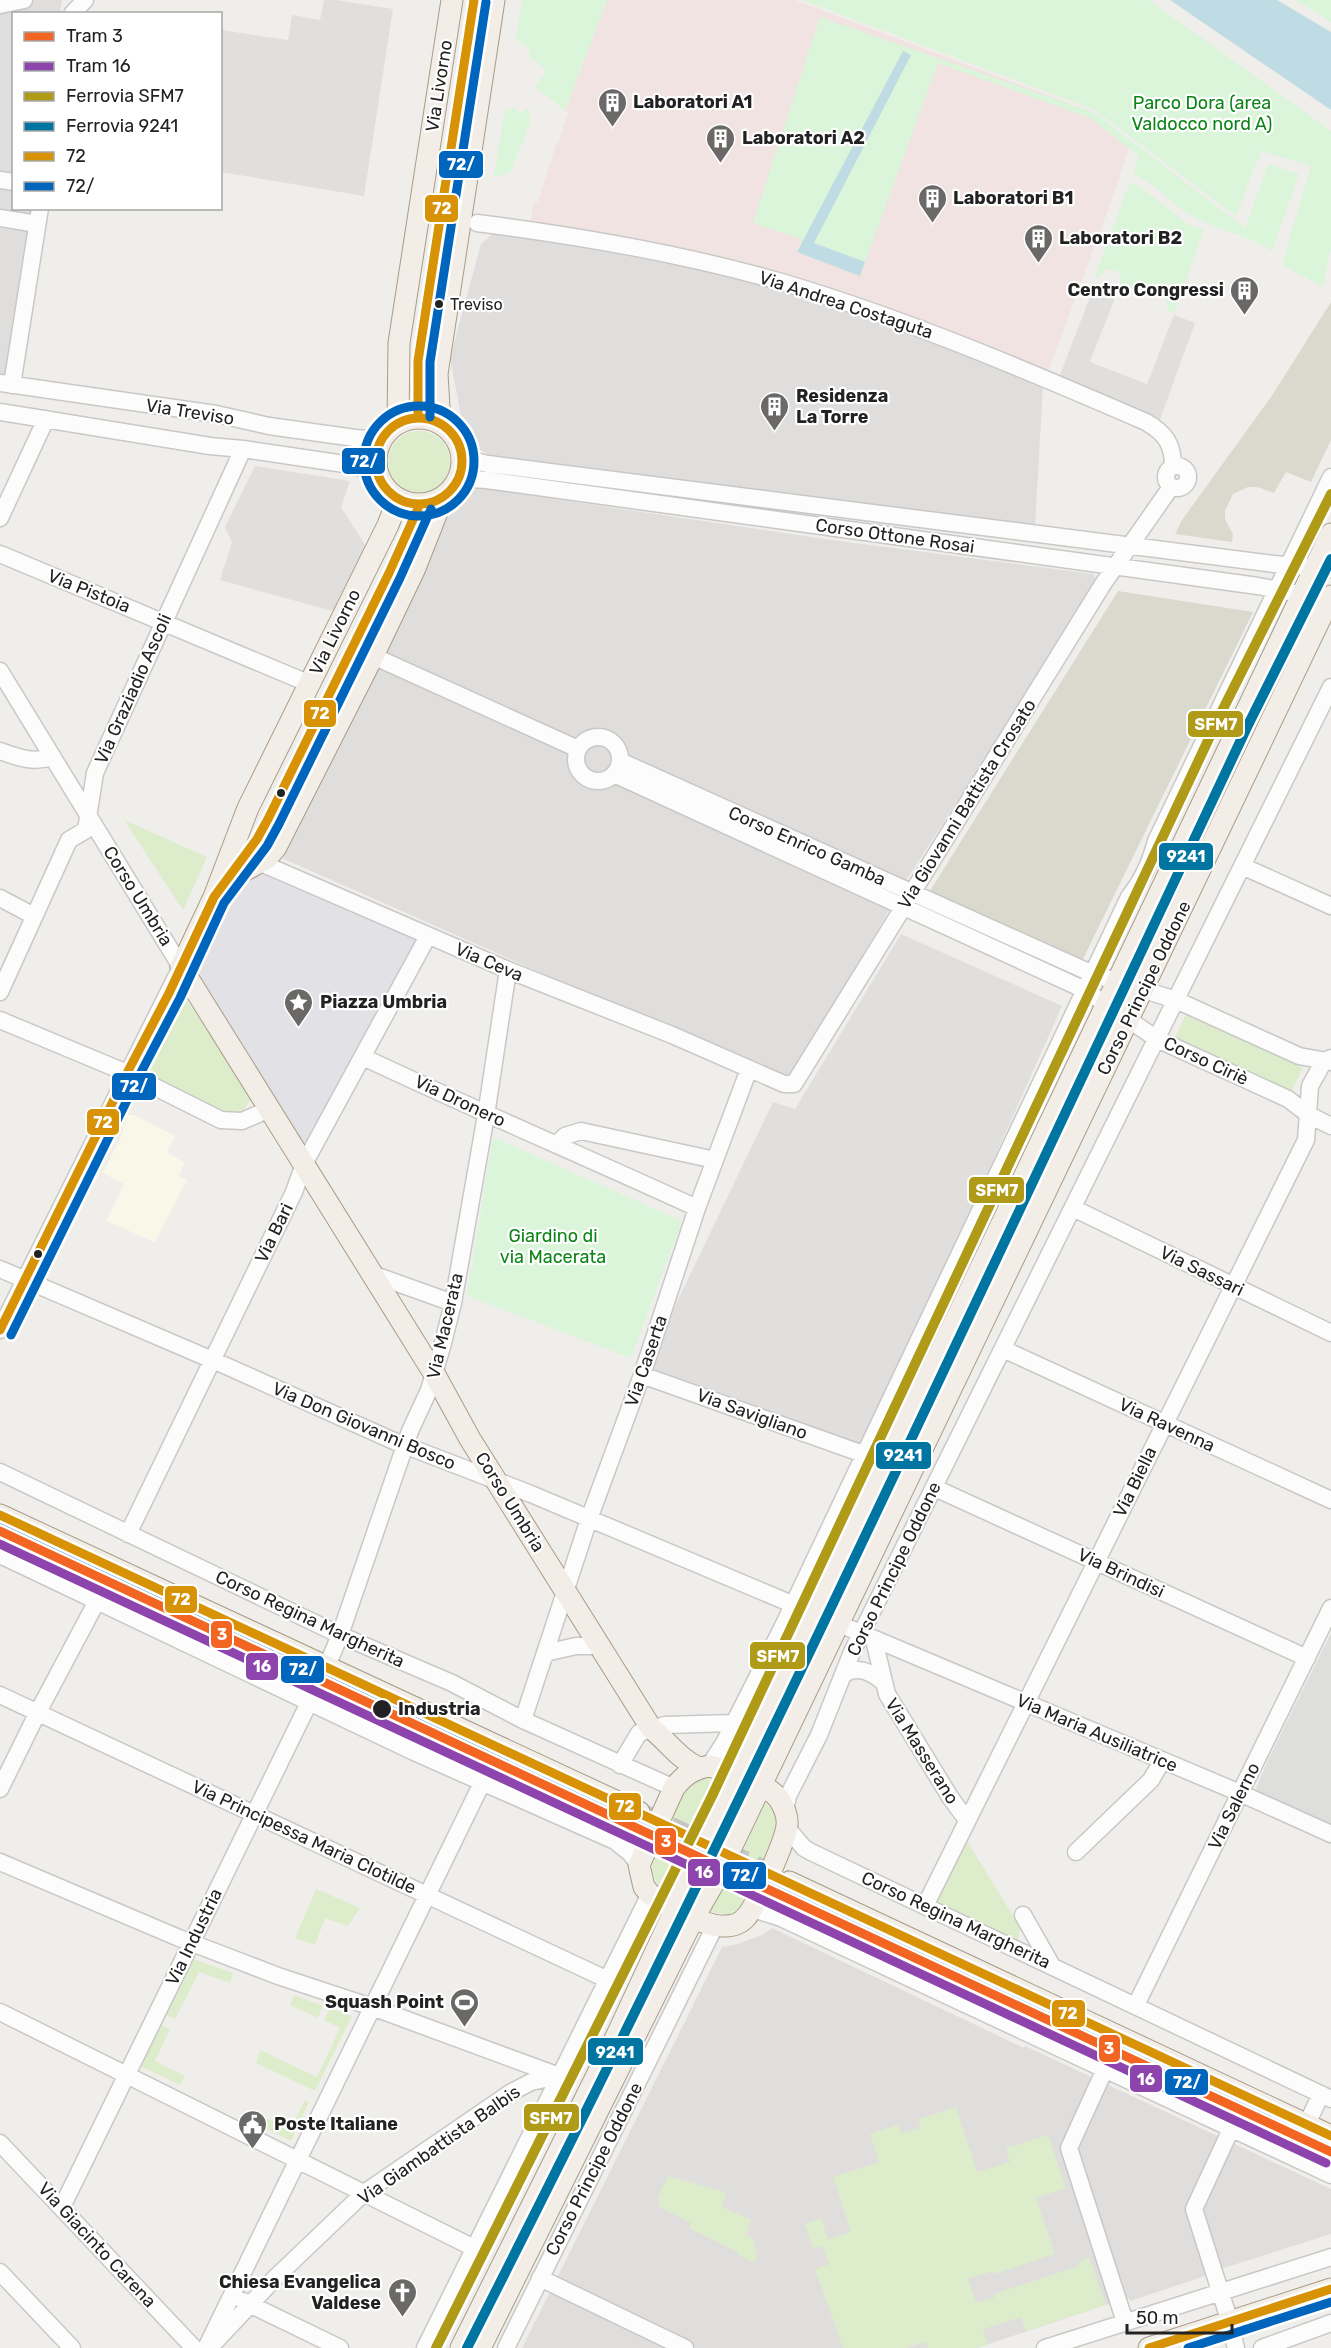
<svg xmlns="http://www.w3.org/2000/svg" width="1331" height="2348" font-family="Rubik,sans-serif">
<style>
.residential{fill:#dfdedc}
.commercial{fill:#f1e3e1}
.education{fill:#f8f7e8}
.religious{fill:#dededc}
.construction{fill:#d9d9cd}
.grass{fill:#ddeccb}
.park{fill:#daf5da}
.parking{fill:#e0dfde}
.plaza{fill:#e2e1e5}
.water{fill:#bfdbe3}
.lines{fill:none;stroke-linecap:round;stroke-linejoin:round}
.major-tunnel{stroke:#c7c5c3;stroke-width:21;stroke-dasharray:21 10;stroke-linecap:butt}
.minor-casing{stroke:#c9c8c7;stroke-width:19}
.major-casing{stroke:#a79c86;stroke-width:23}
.minor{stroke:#fdfcfc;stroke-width:16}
.major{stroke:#f3ede7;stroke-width:21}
.bus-1-casing{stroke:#fff;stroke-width:14}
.bus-2-casing{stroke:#fff;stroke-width:14}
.bus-1{stroke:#d79205;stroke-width:9}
.bus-2{stroke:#0065bd;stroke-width:9}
.rail-1-casing{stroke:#fff;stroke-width:15}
.rail-2-casing{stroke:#fff;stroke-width:15}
.rail-1{stroke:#b09b18;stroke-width:10}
.rail-2{stroke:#0075a1;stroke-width:10}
.tram-1-casing{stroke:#fff;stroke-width:14}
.tram-2-casing{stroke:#fff;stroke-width:14}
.tram-1{stroke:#f26522;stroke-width:9}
.tram-2{stroke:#8e44ad;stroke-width:9}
.bus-dot{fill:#222;stroke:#fff;stroke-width:2}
.labels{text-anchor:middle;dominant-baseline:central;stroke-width:4.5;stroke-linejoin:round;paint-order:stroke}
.bus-label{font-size:16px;fill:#222;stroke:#fff;text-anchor:start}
.street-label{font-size:18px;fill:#222;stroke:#fff}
.poi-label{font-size:18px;font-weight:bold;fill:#222;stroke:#fff;text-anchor:start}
.park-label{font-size:18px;fill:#0c8416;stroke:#fff}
.stop-label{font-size:18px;font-weight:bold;fill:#222;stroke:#fff;text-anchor:start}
.line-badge{stroke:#fff;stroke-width:2}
.badge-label{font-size:16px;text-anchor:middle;font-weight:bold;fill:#fff}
</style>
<rect width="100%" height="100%" fill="#f0eeeb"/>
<path class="residential" d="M40 0H62L60 13 14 14V208L34 209 8 377 0 380V3Z
M496 231 737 277 892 326 1043 385 1035 526 494 458 466 441 450 358 481 244Z
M473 487 832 540 1094 574 1096 586 909 876 792 1076 783 1077 634 1014 282 858 446 519Z
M772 1928 1024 2048 1025 2046 1331 2189V2234L1205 2274V2276L1130 2301 1129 2298 1106 2305 977 2348H522L722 1947 738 1944 762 1935Z"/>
<path class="commercial" d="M607 0H795L1095 113 1131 142 1116 188 1048 372 856 297 790 275 736 260 530 225 534 202H538L556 144H558L568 112 565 111Z"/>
<path class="education" d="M127 1115H134L175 1136 167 1152 185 1163 179 1176 187 1180 155 1242 106 1221 124 1184 103 1173 120 1139Z"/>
<path class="religious" d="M1331 1633V1825L1254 1793 1269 1758Z"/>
<path class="construction" d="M1331 302V440L1311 482 1286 472 1274 493 1257 487H1248L1233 494 1225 511V519L1233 534 1232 542 1175 534 1182 520 1273 394Z
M1118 591 1253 612 1081 963 928 894Z"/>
<path class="grass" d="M388 462a31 31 0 1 1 62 0a31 31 0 1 1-62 0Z
M124 820 207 857 183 910Z
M186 999 248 1091 251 1099 244 1110 226 1116 146 1076Z
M1186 1014 1303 1068 1291 1092 1175 1038Z
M715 1778 721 1780 722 1783 673 1891C654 1890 650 1872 654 1856L683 1794 699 1779Z
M765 1804H767C775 1811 777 1819 777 1829L742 1905 729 1915 710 1912 709 1909 731 1876Z
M967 1841 1020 1927 1017 1947 934 1906Z
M316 1889 360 1908 348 1926 325 1918 315 1945 295 1938Z
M193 1959 233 1973 230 1983 199 1972 175 2019 165 2015Z
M294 1995 323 2006 318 2018 290 2005Z
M329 2008 352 2016 315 2091 256 2063 260 2050 317 2077 340 2028 324 2020Z
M160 2024 170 2029 155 2061 185 2076 180 2085 140 2066Z
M305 2100 309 2102 291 2141 257 2124 261 2116 290 2130Z
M956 2107 977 2172 1010 2162 1006 2148 1048 2135 1066 2188 1036 2198 1055 2254 995 2274 993 2271 968 2279 976 2303 994 2298V2294L1076 2267 1084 2258 1089 2257 1106 2305 1026 2331 1021 2317 983 2329 987 2345 977 2348H928L926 2342 906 2348H843L815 2269 829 2264 822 2246 813 2248 805 2224 821 2218 828 2239 851 2232 833 2177 879 2162 870 2134 898 2125 901 2133 921 2128 918 2119Z
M668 2176 727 2192 723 2207 752 2220 757 2256 755 2263 738 2255 739 2253 689 2228 691 2223 658 2206 660 2201 657 2199Z"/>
<path class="park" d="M522 0H607L565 111 535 87 547 71 528 55 530 49 516 39Z
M802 0H1149L1331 131V249L1323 287 1282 265 1311 166 1261 151 1236 216 1095 110Z
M1296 0H1331V22Z
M820 17 1095 113 1245 228 1268 164 1299 174 1272 251C1248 235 1219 231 1194 217 1171 205 1159 185 1133 174L1139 156 1090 118 938 63 860 276 797 252 802 239 753 223Z
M514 108 521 113 529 108 531 121 511 171 503 175 494 176 504 115 505 111Z
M1130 182 1139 186 1189 225 1204 229 1174 313 1166 310 1168 305 1164 298 1158 296 1153 298 1120 285 1121 276C1116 270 1112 268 1105 270L1099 278 1095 277Z
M493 1137 682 1221 631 1358 467 1296Z"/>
<path class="parking" d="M324 0H336L393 9 364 196 221 172V30L288 40 292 15 320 20Z
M1095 284 1117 293 1090 361 1095 364 1147 384 1174 315 1195 323 1159 422 1055 388Z
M255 466 350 481 341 507 366 546 336 612 220 580 232 542 225 527Z
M901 934 1062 1006 863 1454 642 1375 773 1102 795 1109Z
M1020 2087 1037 2138 1006 2148 989 2097Z
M737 2089 746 2103 739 2106 763 2171 756 2180 782 2188 812 2266 807 2268 805 2284 797 2287 790 2301 801 2307 787 2335 762 2323 760 2326 738 2315 761 2267 755 2263 757 2256 753 2238 746 2234 751 2220 722 2207 726 2192 668 2176 702 2104Z"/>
<path class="plaza" d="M251 866 428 936 304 1164 181 967 214 897Z"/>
<path class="water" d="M1170 0H1277L1331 32V110Z
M903 51 911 55 814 243 865 262 860 276 797 252Z"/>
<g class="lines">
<path class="major-tunnel" d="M642 1814 785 1880"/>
<defs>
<path id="minor" d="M0 5 24 0
M72 14 85 0
M0 180 14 182
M0 218 37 224
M477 223C580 236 685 254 785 283 909 320 1028 371 1146 422 1165 433 1173 444 1173 466
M0 383 216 414 269 426 355 438 381 440
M12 385 40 208
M0 412 210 446 243 449 351 465 376 472
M462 458 488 464 1274 564 1331 569
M1166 477a11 11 0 1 1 22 0a11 11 0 1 1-22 0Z
M459 478 486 480 1258 586 1331 600
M0 518 46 419
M0 554 310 684
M373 656 578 749
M0 671 181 967 0 1330
M576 759a22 22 0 1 1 44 0a22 22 0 1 1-44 0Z
M0 751C19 758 33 763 53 757
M620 761 1093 974 1176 1000 1299 1056 1331 1062
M614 774 1085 990 1157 1039 1288 1099 1309 1115 1331 1126
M231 850 508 970 672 1035 784 1084H794L1103 584 1171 487
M1242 866 1331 906
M0 898 34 916
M0 992 69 840 86 830 95 773 243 449
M0 1020 127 1073 221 1120 242 1121 270 1109
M363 1057C473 1109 586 1157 697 1208
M557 1144 565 1136 581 1131 715 1160
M1073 1208 1331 1333
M0 1269 224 1365 396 1442 531 1494 1240 1793 1331 1834
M372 1274 453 1303
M1003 1349 1331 1500
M642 1375 863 1454
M0 1472 340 1635 452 1683 523 1720 674 1788
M935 1488 1307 1658
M128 1534 294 1192 304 1164 428 936
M0 1555 414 1752 615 1841 630 1853 639 1865
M874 1640 887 1694 950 1797 966 1819
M545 1653 576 1646H601
M843 1675C856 1665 871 1672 882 1681
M0 1695 608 1980
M523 1720 589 1519 642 1375 697 1208 749 1069
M620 1765 639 1733 665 1725 733 1723
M709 1766 724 1743 785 1622 1129 897C1143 879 1150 863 1156 841L1331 477
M0 1789 38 1712 97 1601
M785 1810 788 1796 819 1735 852 1652 1331 687
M787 1828 804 1848 811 1852 1331 2099
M1076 1852 1151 1780 1162 1761
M0 1862 179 1938 278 1976 372 2007 559 2076
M925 1906 1306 1140 1310 1086 1324 1061 1331 1058
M753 1909 781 1918 1331 2175
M1023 1915 1052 1966
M1136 2005 1331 1608
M0 2012 474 2248
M1105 2069 1069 2148 1125 2322
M1227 2087 1231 2129 1194 2209 1228 2316 1236 2348
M1307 2124 1321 2094
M0 2143 194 2348
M62 2207 327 1666 340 1635 410 1431 429 1390 442 1347 453 1303 486 1115 508 970
M0 2272 72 2348
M540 2278 685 2348
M243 2301 340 2348
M213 2344 276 2277 364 2193 510 2093 531 2082 558 2076
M206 2348 483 1781
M425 2348 650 1894
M506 2348 715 1926
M1045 2348 1331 2257
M1262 2348 1331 2323"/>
<path id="major" d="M376 461a43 43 0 1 1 86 0a43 43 0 1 1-86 0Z
M398 422 399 343 452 0
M440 423 437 374 494 0
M398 499 388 525 248 808 214 897 181 967 435 1375 470 1439 651 1728C668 1742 679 1759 699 1768
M216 895 240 873 267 858 276 847 373 656 415 568 443 497
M0 1515 639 1812
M709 1766C727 1770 768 1784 779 1799 784 1807 788 1817 787 1825 786 1840 756 1907 746 1917 741 1923 733 1926 725 1926 707 1928 665 1905 650 1894L644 1887 639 1865 674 1788C684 1775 693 1769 709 1766Z
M789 1882 1331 2136
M461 2348 617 2035 709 1837 1331 534
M480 2348 694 1917 717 1877 1331 596
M1149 2348 1331 2289"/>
</defs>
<use href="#minor" class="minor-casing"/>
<use href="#major" class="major-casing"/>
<use href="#minor" class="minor"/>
<use href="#major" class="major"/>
<defs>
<path id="bus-1" d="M418 417V361L474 0
M376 461a43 43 0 1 1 86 0a43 43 0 1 1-86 0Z
M0 1330 127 1073 169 993 214 897 257 839 268 819 389 573 420 504
M0 1515 1331 2136
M1149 2348 1331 2289"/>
<path id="bus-2" d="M364 461a55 55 0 1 1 110 0a55 55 0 1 1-110 0Z
M430 417V362L486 2
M11 1335 138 1078 180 998 224 903 267 846 279 824 400 578 431 509
M0 1528 1326 2147
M1188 2348 1331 2302"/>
</defs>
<use href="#bus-1" class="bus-1-casing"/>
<use href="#bus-2" class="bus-2-casing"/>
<use href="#bus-1" class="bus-1"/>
<use href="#bus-2" class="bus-2"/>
<defs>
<path id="rail-1" d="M436 2348 712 1796 1220 715 1331 494"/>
<path id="rail-2" d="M467 2348C739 1813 992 1268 1248 725L1331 559"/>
</defs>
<use href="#rail-1" class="rail-1-casing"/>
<use href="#rail-2" class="rail-2-casing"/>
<use href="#rail-1" class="rail-1"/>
<use href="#rail-2" class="rail-2"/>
<defs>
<path id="tram-1" d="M0 1531 1331 2152"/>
<path id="tram-2" d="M0 1544 1326 2163"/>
</defs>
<use href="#tram-1" class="tram-1-casing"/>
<use href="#tram-2" class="tram-2-casing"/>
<use href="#tram-1" class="tram-1"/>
<use href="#tram-2" class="tram-2"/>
</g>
<defs>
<symbol id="building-pin" viewBox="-11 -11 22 30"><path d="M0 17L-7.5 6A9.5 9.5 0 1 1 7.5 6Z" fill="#6a6968" stroke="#fff"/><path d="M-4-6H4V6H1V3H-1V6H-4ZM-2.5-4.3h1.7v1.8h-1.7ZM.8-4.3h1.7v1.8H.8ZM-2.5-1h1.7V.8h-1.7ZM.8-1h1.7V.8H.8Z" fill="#fff"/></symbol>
<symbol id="sight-pin" viewBox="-11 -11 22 30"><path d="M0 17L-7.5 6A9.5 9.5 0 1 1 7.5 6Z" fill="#6a6968" stroke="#fff"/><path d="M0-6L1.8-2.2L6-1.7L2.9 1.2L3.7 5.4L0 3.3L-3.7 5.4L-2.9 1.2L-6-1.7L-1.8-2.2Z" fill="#fff"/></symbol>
<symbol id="stadium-pin" viewBox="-11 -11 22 30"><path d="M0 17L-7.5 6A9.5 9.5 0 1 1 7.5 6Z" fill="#6a6968" stroke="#fff"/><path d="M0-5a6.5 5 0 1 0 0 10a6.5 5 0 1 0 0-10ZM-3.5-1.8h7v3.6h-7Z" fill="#fff"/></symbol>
<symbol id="civic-pin" viewBox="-11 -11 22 30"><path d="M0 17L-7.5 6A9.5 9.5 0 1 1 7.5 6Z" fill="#6a6968" stroke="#fff"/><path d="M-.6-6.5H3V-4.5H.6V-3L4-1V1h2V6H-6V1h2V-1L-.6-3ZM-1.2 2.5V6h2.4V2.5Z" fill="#fff"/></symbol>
<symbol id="church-pin" viewBox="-11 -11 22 30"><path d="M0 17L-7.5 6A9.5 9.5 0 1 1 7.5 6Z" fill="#6a6968" stroke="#fff"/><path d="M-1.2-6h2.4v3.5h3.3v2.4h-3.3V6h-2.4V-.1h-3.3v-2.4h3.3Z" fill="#fff"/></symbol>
</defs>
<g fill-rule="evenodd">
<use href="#building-pin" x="596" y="86" width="33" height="45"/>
<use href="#building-pin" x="704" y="122" width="33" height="45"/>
<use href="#building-pin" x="916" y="182" width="33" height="45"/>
<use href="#building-pin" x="1022" y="222" width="33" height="45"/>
<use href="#building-pin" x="1228" y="274" width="33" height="45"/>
<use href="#building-pin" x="758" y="390" width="33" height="45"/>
<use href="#sight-pin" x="282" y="986" width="33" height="45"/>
<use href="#stadium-pin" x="448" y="1986" width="33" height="45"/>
<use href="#civic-pin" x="236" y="2108" width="33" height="45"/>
<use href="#church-pin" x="386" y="2276" width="33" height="45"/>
</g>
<g class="bus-dot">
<circle cx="439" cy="304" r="5"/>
<circle cx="281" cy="793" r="5"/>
<circle cx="38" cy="1254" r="5"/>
<circle cx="382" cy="1709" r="10"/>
</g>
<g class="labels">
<g class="bus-label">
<text x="450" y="304">Treviso</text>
</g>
<g class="street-label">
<text transform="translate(439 86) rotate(-81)">Via Livorno</text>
<text transform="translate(846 305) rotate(18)">Via Andrea Costaguta</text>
<text transform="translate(190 412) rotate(9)">Via Treviso</text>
<text transform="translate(895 536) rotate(8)">Corso Ottone Rosai</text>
<text transform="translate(89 591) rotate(22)">Via Pistoia</text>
<text transform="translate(335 632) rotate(-64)">Via Livorno</text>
<text transform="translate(133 689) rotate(-66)">Via Graziadio Ascoli</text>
<text transform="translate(967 804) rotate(-58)">Via Giovanni Battista Crosato</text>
<text transform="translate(807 846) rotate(24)">Corso Enrico Gamba</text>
<text transform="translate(138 896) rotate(58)">Corso Umbria</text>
<text transform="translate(489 962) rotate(23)">Via Ceva</text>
<text transform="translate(1144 988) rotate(-64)">Corso Principe Oddone</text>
<text transform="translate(1206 1061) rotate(25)">Corso Ciriè</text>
<text transform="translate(460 1101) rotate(25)">Via Dronero</text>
<text transform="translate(274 1233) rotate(-64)">Via Bari</text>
<text transform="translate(1202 1271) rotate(26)">Via Sassari</text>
<text transform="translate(445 1326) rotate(-77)">Via Macerata</text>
<text transform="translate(646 1361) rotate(-71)">Via Caserta</text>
<text transform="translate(752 1414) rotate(20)">Via Savigliano</text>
<text transform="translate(1167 1425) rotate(25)">Via Ravenna</text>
<text transform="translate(364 1426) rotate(23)">Via Don Giovanni Bosco</text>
<text transform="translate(1135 1482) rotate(-64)">Via Biella</text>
<text transform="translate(510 1502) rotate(58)">Corso Umbria</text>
<text transform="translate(894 1569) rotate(-64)">Corso Principe Oddone</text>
<text transform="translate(1121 1573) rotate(25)">Via Brindisi</text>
<text transform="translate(310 1619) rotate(25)">Corso Regina Margherita</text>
<text transform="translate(1097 1733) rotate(23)">Via Maria Ausiliatrice</text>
<text transform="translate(922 1751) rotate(58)">Via Masserano</text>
<text transform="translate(1234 1806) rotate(-64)">Via Salerno</text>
<text transform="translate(304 1837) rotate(25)">Via Principessa Maria Clotilde</text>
<text transform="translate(956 1920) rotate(25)">Corso Regina Margherita</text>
<text transform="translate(194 1937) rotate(-64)">Via Industria</text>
<text transform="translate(439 2145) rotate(-35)">Via Giambattista Balbis</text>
<text transform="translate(594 2169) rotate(-63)">Corso Principe Oddone</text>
<text transform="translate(97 2245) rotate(47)">Via Giacinto Carena</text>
</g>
<g class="poi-label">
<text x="633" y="102">Laboratori A1</text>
<text x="742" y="138">Laboratori A2</text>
<text x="953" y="198">Laboratori B1</text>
<text x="1059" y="238">Laboratori B2</text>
<text x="1224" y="290" text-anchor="end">Centro Congressi</text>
<text x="796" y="396">Residenza<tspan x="796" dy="21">La Torre</tspan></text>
<text x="320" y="1002">Piazza Umbria</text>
<text x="444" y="2002" text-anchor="end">Squash Point</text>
<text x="274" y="2124">Poste Italiane</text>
<text x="381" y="2282" text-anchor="end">Chiesa Evangelica<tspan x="381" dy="21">Valdese</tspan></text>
</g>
<g class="park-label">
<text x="1202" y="103">Parco Dora (area<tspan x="1202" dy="21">Valdocco nord A)</tspan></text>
<text x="553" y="1236">Giardino di<tspan x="553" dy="21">via Macerata</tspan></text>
</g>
<g class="stop-label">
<text x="398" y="1709">Industria</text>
</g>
</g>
<g class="line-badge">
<rect x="438" y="150" width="46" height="29" rx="6" fill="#0065bd"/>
<rect x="424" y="194" width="35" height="29" rx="6" fill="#d79205"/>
<rect x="341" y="447" width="45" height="28" rx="6" fill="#0065bd"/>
<rect x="303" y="699" width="34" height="29" rx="6" fill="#d79205"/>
<rect x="1187" y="710" width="57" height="28" rx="6" fill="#b09b18"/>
<rect x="1158" y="842" width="56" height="29" rx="6" fill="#0075a1"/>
<rect x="111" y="1072" width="46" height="29" rx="6" fill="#0065bd"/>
<rect x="86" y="1108" width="34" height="28" rx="6" fill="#d79205"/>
<rect x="968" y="1176" width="57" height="28" rx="6" fill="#b09b18"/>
<rect x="875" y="1441" width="57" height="29" rx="6" fill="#0075a1"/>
<rect x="164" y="1585" width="34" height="29" rx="6" fill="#d79205"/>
<rect x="210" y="1620" width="23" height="29" rx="6" fill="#f26522"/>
<rect x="749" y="1641" width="57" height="29" rx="6" fill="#b09b18"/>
<rect x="245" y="1652" width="34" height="29" rx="6" fill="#8e44ad"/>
<rect x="280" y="1655" width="45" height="29" rx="6" fill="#0065bd"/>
<rect x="608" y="1792" width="34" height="29" rx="6" fill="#d79205"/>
<rect x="654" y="1827" width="23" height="29" rx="6" fill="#f26522"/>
<rect x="687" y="1858" width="34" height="29" rx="6" fill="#8e44ad"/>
<rect x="722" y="1861" width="45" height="29" rx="6" fill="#0065bd"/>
<rect x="1051" y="1999" width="35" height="29" rx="6" fill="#d79205"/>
<rect x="1098" y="2034" width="23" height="29" rx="6" fill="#f26522"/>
<rect x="587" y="2037" width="57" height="29" rx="6" fill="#0075a1"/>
<rect x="1129" y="2064" width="34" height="29" rx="6" fill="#8e44ad"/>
<rect x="1164" y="2068" width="45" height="28" rx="6" fill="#0065bd"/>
<rect x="523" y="2103" width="57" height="29" rx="6" fill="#b09b18"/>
</g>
<g class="badge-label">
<text x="461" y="170">72/</text>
<text x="442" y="214">72</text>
<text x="364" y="467">72/</text>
<text x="320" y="719">72</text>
<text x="1216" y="730">SFM7</text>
<text x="1186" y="862">9241</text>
<text x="134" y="1092">72/</text>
<text x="103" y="1128">72</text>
<text x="997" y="1196">SFM7</text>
<text x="903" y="1461">9241</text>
<text x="181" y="1605">72</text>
<text x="222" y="1640">3</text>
<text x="778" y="1662">SFM7</text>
<text x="262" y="1672">16</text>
<text x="303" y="1675">72/</text>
<text x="625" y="1812">72</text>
<text x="666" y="1847">3</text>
<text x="704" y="1878">16</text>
<text x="745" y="1881">72/</text>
<text x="1068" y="2019">72</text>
<text x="1109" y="2054">3</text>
<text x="615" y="2058">9241</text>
<text x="1146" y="2085">16</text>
<text x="1187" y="2088">72/</text>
<text x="551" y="2124">SFM7</text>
</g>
<rect x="12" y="12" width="210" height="198" fill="#ffffff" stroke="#a7a7a7" stroke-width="1.5"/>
<rect x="24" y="32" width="30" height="9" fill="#f26522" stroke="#a7a7a7" stroke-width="1.5"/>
<text x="66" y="42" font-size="18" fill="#222222">Tram 3</text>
<rect x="24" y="62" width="30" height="9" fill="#8e44ad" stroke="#a7a7a7" stroke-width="1.5"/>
<text x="66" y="72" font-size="18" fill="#222222">Tram 16</text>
<rect x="24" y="92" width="30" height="9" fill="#b09b18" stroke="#a7a7a7" stroke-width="1.5"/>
<text x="66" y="102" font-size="18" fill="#222222">Ferrovia SFM7</text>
<rect x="24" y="122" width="30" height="9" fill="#0075a1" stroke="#a7a7a7" stroke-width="1.5"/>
<text x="66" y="132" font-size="18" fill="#222222">Ferrovia 9241</text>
<rect x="24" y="152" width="30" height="9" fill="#d79205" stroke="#a7a7a7" stroke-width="1.5"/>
<text x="66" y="162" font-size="18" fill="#222222">72</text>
<rect x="24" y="182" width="30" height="9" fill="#0065bd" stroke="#a7a7a7" stroke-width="1.5"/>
<text x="66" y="192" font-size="18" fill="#222222">72/</text>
<path d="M1127 2324v9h105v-9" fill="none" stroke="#222222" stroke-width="3"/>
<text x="1136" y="2324" font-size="18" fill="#222222" stroke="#ffffff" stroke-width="4.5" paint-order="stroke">50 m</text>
</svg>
